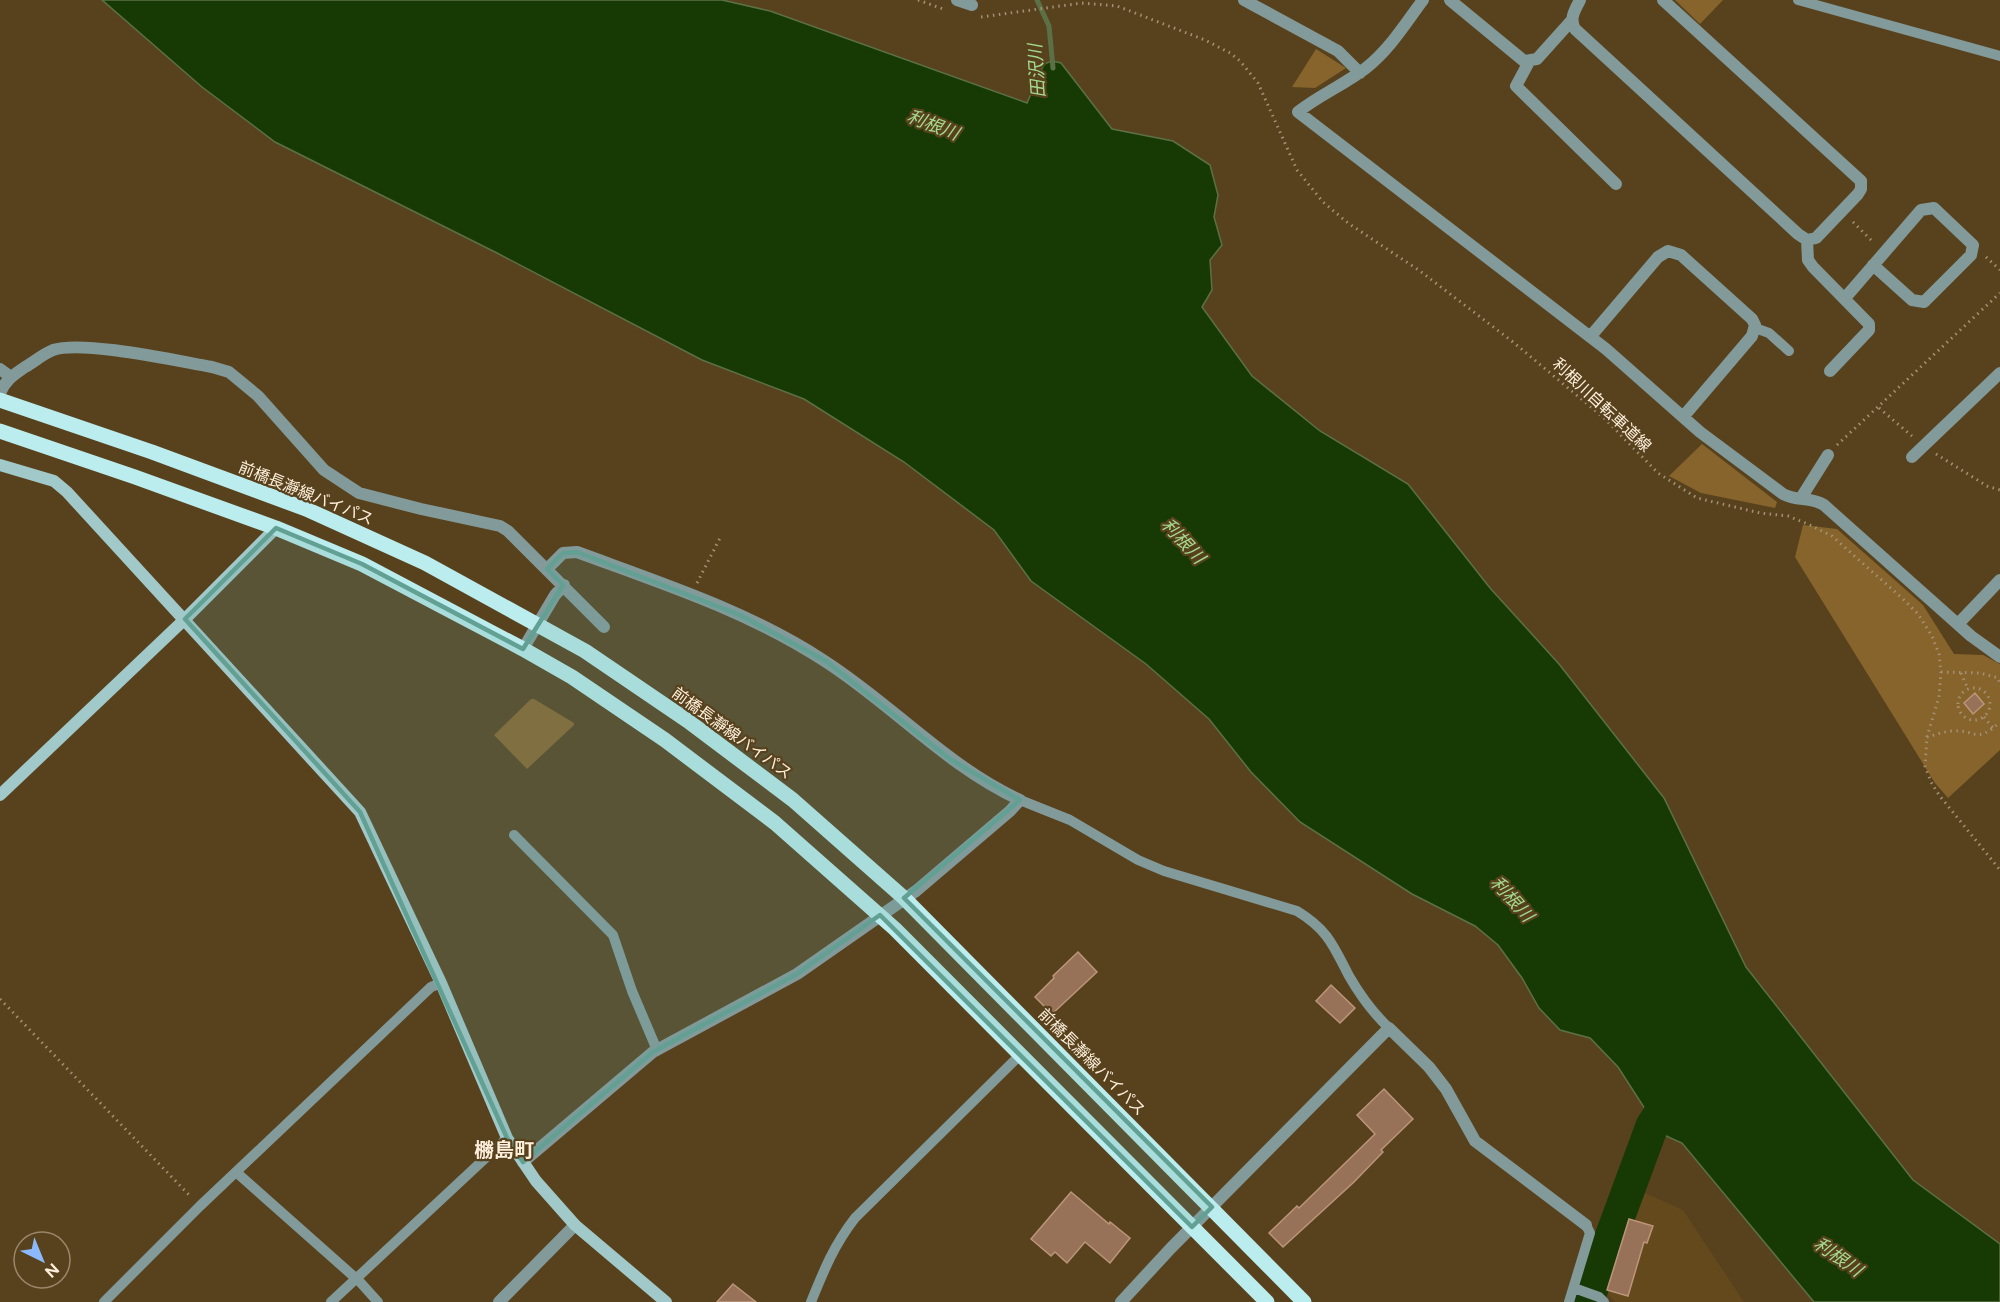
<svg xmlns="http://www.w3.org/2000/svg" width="2000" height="1302" font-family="Figtree,'Noto Sans JP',sans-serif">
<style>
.built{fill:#63491c}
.green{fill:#87642c}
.water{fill:#173a05;stroke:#5c7045;stroke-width:1.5}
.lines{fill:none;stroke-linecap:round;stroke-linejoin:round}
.stream{stroke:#5c7045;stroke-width:5}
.river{stroke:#173a05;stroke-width:33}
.building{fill:#977258;stroke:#bb9579;stroke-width:1.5}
.path{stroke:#a49175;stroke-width:3;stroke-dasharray:1.5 4.5;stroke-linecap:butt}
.lane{stroke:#829a9a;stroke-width:10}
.street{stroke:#829a9a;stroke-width:12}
.secondary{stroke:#a2c9c9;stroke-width:12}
.primary{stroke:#bbedee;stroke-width:15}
.marked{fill:#62a094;fill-opacity:0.2;stroke:#62a094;stroke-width:4.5;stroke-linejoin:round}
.labels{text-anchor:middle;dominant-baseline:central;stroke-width:4.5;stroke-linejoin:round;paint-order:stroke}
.street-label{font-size:16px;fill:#fdefdb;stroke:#58421e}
.water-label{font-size:18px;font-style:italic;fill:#a3da8d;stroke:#58421e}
.quarter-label{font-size:20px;font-weight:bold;fill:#fdefdb;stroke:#58421e}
</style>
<rect width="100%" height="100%" fill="#58421e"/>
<path class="built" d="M1638 1190 1683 1210 1744 1302H1615L1603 1289Z"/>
<path class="green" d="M1675 0H1723L1700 24Z
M1316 49 1346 68 1315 88 1292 87Z
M1702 444 1777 502 1775 508 1701 493 1669 476Z
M1803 525 1837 529 1923 605 1954 654 1983 655 2000 664V750L1948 798 1935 783 1795 557Z
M531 699H534L574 723V725L527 769 494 735Z"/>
<path class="water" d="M102 0H722L770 11 1027 103 1044 64 1052 61 1061 63 1112 129 1173 141 1210 165 1218 195 1214 217 1222 245 1210 260 1212 290 1202 307 1252 376 1320 431 1408 484 1490 588 1559 664 1664 798 1746 967 1913 1180 2000 1244V1302H1814L1682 1143 1664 1135 1652 1126 1649 1115 1618 1067 1590 1038 1560 1030 1539 1008 1522 978 1498 945 1475 926 1412 894 1300 822 1251 772 1209 719 1146 664 1031 581 994 530 904 462 804 399 702 360 497 253 275 142 202 87Z"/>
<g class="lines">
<path class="stream" d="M1037 0 1049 26 1053 68"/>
<path class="river" d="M1587 1302 1652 1126 1668 1101 1673 1088"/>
</g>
<path class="building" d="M1975 693 1984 704 1973 714 1964 703Z
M1078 952 1097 972 1052 1014 1035 997 1054 978 1053 976Z
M1331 985 1355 1008 1340 1023 1316 1001Z
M1384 1089 1413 1119 1381 1150 1383 1152 1354 1182 1283 1247 1269 1233 1297 1206 1299 1208 1375 1134 1357 1115Z
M1071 1192 1109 1224 1110 1222 1130 1238 1110 1263 1085 1242 1067 1263 1055 1252 1051 1256 1031 1239Z
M1629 1219 1653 1226 1647 1243 1644 1242 1628 1296 1607 1290Z
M733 1284 756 1302H717Z"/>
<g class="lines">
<path class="path" d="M918 0 946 10
M981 17 1082 3 1117 6 1205 40 1230 53 1240 61 1258 83 1297 170 1323 202 1348 223 1420 271 1513 342 1604 418 1658 473 1697 498 1760 513 1788 516 1810 525 1832 536 1903 599 1918 614 1932 636 1939 654 1941 672 1939 697 1927 737 1925 766 1931 782 1939 795 2000 870
M1853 222 1874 243
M1986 257 2000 270
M1879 408 1912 436
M1837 445 2000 293
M1936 454 1987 486 2000 490
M697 583 720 538
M1941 672 1980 673 1998 678 2000 684
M1961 673 1968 689
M1958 704a16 16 0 1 1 32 0a16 16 0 1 1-32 0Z
M1984 717 1993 728
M1927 737C1935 735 1943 732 1951 731 1977 729 1975 745 2000 722
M0 999 190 1196"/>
<path class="lane" d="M1798 0 2000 56
M1755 328 1769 333 1789 351
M1020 800 1070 820 1138 860 1164 871 1297 911C1328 930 1333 945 1349 976 1360 995 1373 1013 1389 1028
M514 835 613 935 632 991 657 1050
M236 1172 360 1282 378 1302
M1574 1288 1599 1297 1604 1302
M104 1302 200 1206 431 987 441 983
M331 1302 507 1138
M811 1302C824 1270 834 1245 855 1218L1020 1055
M1569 1302 1590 1233 1586 1225"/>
<path class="street" d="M957 0 972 5
M1244 0 1338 51 1360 73
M1423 0C1405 24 1390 49 1366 68 1344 85 1319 95 1298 112L1606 349 1700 432 1783 494C1798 502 1809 496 1824 505L1971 636 2000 657
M1450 0 1524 61 1537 59 1572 20
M1580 0C1575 10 1569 18 1575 29L1798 234 1807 240 1816 238 1858 194 1861 189V181L1663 0
M1530 60 1516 86 1616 184
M1807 240 1808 260 1813 267 1869 324V330L1830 371
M1845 298 1921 210 1934 208 1973 245 1971 255 1924 302 1912 300 1873 265
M1590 337 1658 257 1668 251 1681 255 1752 319 1755 325 1752 336 1683 417
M0 369 11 377
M0 393C5 380 14 375 25 367 34 362 43 354 53 350 83 340 177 361 212 367L229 372 258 396 324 470 359 493 421 509 500 526 508 531 604 627
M1912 457 2000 373
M1801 498 1828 455
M1958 624 2000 580
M523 649 555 595 564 585
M523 1162 653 1052 797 974 916 891 1010 811 1020 800C946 766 891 703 823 660 748 611 661 583 577 552L563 553 547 569
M499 1302 575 1225
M1121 1302 1171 1248 1389 1028 1429 1067 1446 1089 1475 1141 1586 1225"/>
<path class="secondary" d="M0 465 54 481 67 492 360 812 441 983 507 1138 536 1181 575 1225 666 1302
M0 795 185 619 276 528"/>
<path class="primary" d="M0 400 152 452 306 509 425 563 585 651 688 721 793 800 904 898 1304 1302
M0 431 135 477 276 528 362 564 523 649 572 677 665 740 775 823 895 929 1267 1302"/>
</g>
<path class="marked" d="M276 528 362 564 523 649 563 585 547 569 563 553 577 552 740 615 826 661 950 759 1020 800 904 898 1212 1207 1192 1227 880 915 797 974 653 1052 523 1162 507 1138 360 812 185 619Z"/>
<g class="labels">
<g class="street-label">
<text transform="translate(1602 405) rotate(43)">利根川自転車道線</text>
<text transform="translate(306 493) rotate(22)">前橋長瀞線バイパス</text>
<text transform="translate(732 733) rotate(36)">前橋長瀞線バイパス</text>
<text transform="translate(1092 1062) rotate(45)">前橋長瀞線バイパス</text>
</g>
<g class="water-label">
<text transform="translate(1037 71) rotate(-94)">田沢川</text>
<text transform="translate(933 125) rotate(21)">利根川</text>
<text transform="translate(1183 541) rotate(47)">利根川</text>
<text transform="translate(1512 899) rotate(48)">利根川</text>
<text transform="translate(1838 1257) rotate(35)">利根川</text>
</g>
<g class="quarter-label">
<text x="504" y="1150">橳島町</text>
</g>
</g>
<g transform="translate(42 1260) rotate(137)"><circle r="28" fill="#58421e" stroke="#9a876a" stroke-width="1.5"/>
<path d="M0-4.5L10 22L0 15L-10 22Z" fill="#8bb9fc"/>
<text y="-9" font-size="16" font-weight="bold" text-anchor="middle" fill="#fdefdb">N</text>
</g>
</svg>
